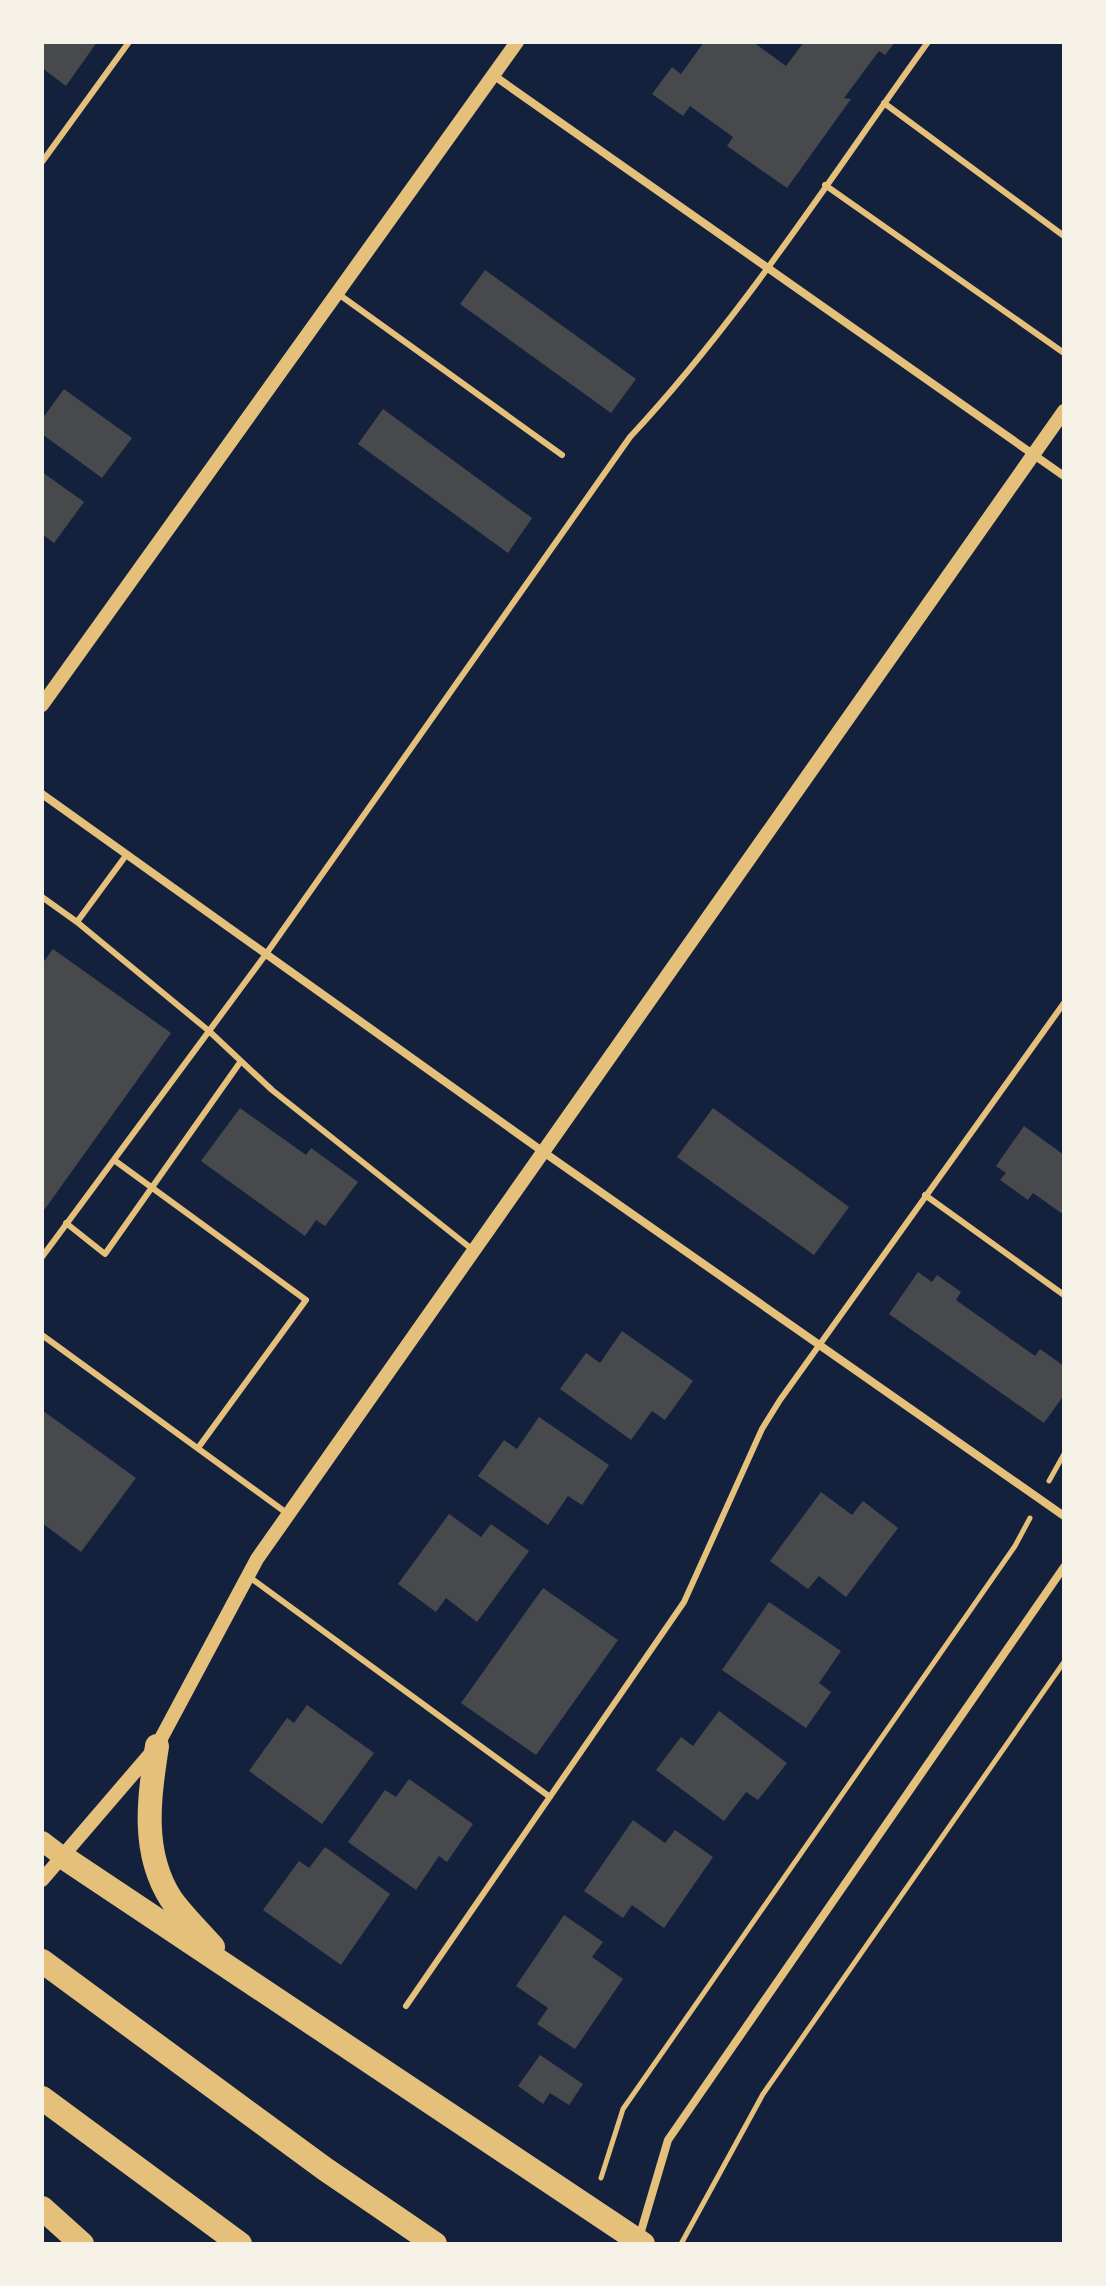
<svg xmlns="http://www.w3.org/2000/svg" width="1106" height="2286" font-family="'Work Sans',sans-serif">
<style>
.building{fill:#48494c}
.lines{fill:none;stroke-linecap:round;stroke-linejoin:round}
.path{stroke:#e5c07b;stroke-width:5}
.service{stroke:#e5c07b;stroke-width:6}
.minor{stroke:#e5c07b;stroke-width:8}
.tertiary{stroke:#e5c07b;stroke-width:14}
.primary{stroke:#e5c07b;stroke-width:20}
.motorway{stroke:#e5c07b;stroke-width:24}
</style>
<rect width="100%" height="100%" fill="#14213d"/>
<path class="building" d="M42 42H97L66 86 42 68Z
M704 42H753L786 66 804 42H895L885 55 879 51 844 98 851 99 787 188 727 146 733 137 690 106 683 116 652 94 672 67 681 74Z
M485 270 636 379 611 413 460 304Z
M64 389 132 438 102 478 42 434V419Z
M383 409 532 518 508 553 358 444Z
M42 472 84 502 54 543 42 534Z
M53 949 171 1033 42 1213V964Z
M240 1108 306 1155 311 1148 358 1182 325 1226 316 1220 305 1236 201 1161Z
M713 1108 849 1207 814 1255 677 1157Z
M1024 1126 1064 1155V1215L1033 1193 1028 1200 1000 1180 1006 1173 996 1166Z
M918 1272 932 1282 937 1275 961 1292 956 1300 1035 1356 1040 1349 1064 1366V1395L1044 1423 889 1314Z
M622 1331 693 1381 665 1420 652 1411 631 1440 560 1389 586 1353 600 1363Z
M42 1410 136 1478 81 1552 42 1523Z
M539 1417 609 1465 582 1505 568 1496 548 1525 478 1476 504 1440 517 1449Z
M821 1492 852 1515 863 1501 898 1528 846 1597 819 1576 808 1589 770 1561Z
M449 1514 481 1537 491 1524 529 1551 477 1622 446 1598 436 1612 398 1584Z
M543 1588 618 1640 536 1755 461 1703Z
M769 1602 841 1651 819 1683 831 1692 806 1728 722 1670Z
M307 1705 374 1753 322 1824 249 1771 287 1718 294 1723Z
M719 1711 787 1763 758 1800 746 1792 724 1821 656 1770 681 1737 693 1746Z
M409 1779 473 1824 447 1862 439 1856 416 1890 348 1842 385 1790 396 1797Z
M633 1820 665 1843 675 1830 713 1857 664 1928 632 1905 623 1918 584 1891Z
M325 1847 390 1894 341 1965 263 1910 299 1861 309 1868Z
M564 1915 603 1942 592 1957 623 1979 575 2049 537 2024 548 2008 516 1986Z
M540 2055 583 2084 569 2105 550 2093 543 2104 518 2086Z"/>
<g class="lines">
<path class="path" d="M1049 1481 1064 1454
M601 2178 623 2109 1015 1546 1030 1518
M681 2244 763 2094 1064 1662"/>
<path class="service" d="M884 103 1064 236
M42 162 129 42
M825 185 1064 353
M337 293 562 455
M42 897 77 922 127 854
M77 922 209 1031 272 1090 473 1250
M114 1160 306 1300 198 1448
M925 1195 1064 1295
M66 1223 105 1254 241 1061
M42 1257 266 954 630 437C742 317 832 175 928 42
M42 1335 288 1514
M248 1576 550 1797
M406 2006 684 1602 762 1429 780 1400 1064 1003"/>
<path class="minor" d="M493 75 1064 476
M42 794 542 1151 1064 1516
M639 2238 668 2140 1064 1567"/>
<path class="tertiary" d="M42 705 517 42
M42 1880 157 1746 257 1559 1064 411"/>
<path class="primary" d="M42 1841 63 1857"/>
<path class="motorway" d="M157 1746C149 1799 141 1852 171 1899 183 1916 199 1931 213 1947
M63 1857 643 2244
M42 1961 325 2169 435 2244
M42 2098 240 2244
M42 2208 82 2244"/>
</g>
<rect width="1106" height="2286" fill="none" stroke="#f6f1e7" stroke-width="88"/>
</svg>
